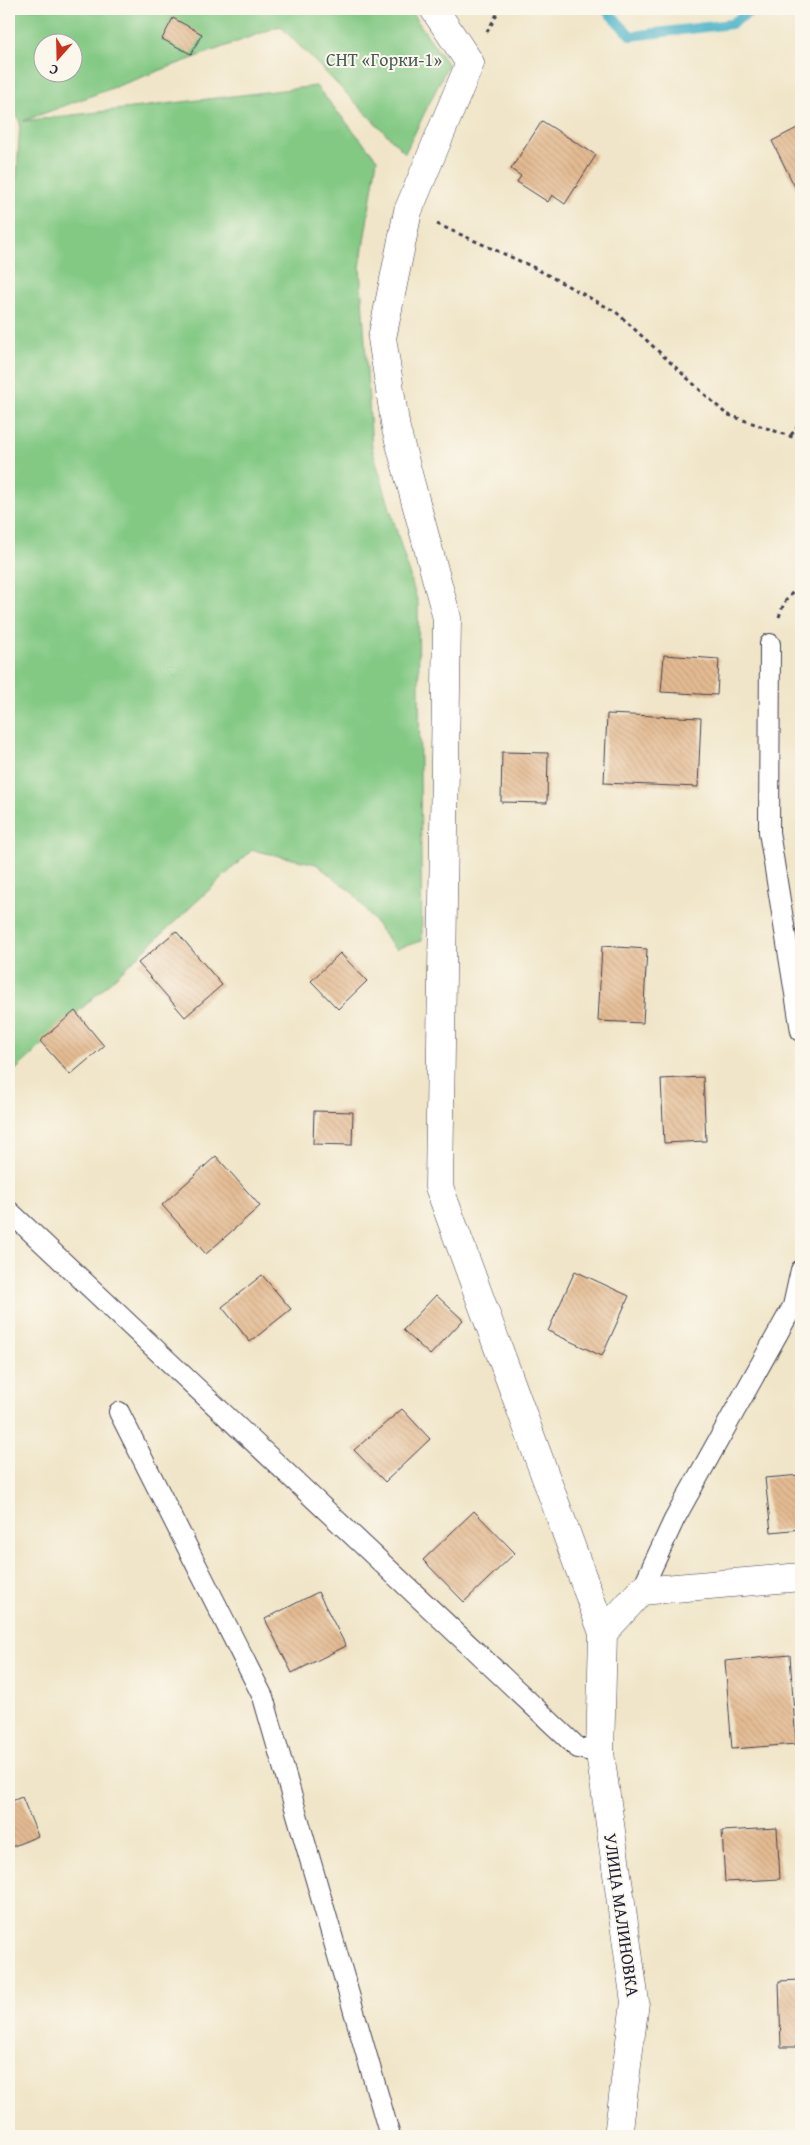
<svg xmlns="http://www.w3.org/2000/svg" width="810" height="2145" font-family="'Gentium Book Plus',serif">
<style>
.garden{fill:#83c984;stroke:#527660;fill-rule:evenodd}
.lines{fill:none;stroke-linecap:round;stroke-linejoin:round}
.stream{stroke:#49b2c8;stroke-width:10}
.building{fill:url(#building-back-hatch)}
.lane-casing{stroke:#413f50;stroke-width:22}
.street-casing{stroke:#413f50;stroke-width:29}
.path{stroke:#413f50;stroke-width:3;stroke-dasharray:4 4;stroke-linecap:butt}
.lane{stroke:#fff;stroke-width:20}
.street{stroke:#fff;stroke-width:28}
.labels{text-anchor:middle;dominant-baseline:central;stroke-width:4;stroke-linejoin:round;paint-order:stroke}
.park-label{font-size:18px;fill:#445c55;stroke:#fbf7ec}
.street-label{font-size:18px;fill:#22223b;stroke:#fbf7ec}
</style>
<defs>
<pattern id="building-back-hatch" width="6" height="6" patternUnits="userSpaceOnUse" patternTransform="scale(1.25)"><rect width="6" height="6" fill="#e4bb92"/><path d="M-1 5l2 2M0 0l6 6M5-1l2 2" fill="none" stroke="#c3a07f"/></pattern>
</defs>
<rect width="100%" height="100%" fill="#fbf7ec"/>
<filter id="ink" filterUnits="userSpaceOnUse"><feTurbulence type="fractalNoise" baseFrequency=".02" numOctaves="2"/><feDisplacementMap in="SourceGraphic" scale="10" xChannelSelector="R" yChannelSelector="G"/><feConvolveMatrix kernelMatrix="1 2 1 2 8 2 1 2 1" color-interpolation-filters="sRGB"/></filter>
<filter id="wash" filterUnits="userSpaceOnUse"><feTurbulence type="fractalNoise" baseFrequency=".0096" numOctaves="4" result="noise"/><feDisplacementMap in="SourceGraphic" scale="20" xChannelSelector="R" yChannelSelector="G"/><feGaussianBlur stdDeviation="1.12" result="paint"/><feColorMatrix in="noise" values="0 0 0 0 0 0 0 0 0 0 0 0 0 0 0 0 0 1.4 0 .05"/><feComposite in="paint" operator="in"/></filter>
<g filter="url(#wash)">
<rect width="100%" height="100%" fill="#f0e5c8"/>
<path class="garden" d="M9 9H409L448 65 405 153 280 26 23 121 316 86 377 159 360 267 372 448 418 603 422 941 395 949 354 894 316 864 252 850 9 1076V313L20 122 9 100ZM42 42H72V72H42Z"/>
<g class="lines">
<path class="stream" d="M605 9 631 36 731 24 754 9"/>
</g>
<g id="blocks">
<path class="building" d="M173 18 202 34 191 54 162 39Z
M542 121 596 155 565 204 552 195 548 202 517 182 521 176 511 169Z
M801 126V187L796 189 772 141Z
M664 655 719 659 717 695 661 692Z
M607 714 701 718 698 787 604 783Z
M502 752 548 753 547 803 501 802Z
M176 931 222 985 185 1017 138 963Z
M602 946 647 949 643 1023 598 1021Z
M340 953 367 981 338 1009 311 981Z
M75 1011 104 1046 70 1075 40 1041Z
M703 1077 706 1141 664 1143 661 1079Z
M314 1111 353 1112 352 1145 313 1144Z
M216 1156 260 1206 206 1254 162 1205Z
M575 1271 629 1296 602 1356 548 1331Z
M262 1275 291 1309 250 1342 222 1307Z
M436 1295 463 1320 430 1355 403 1330Z
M402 1409 430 1439 385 1482 354 1450Z
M801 1475V1529L771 1532 765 1478Z
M474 1511 515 1553 464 1602 423 1560Z
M318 1592 346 1646 292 1673 265 1619Z
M790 1655 796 1744 732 1749 725 1661Z
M22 1797 38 1836 9 1848V1802Z
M777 1828 780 1879 725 1882 722 1831Z
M801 1980V2047H781L779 1981Z"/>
</g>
</g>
<g filter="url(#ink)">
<use href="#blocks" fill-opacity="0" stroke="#413f50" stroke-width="1"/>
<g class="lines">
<defs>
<path id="lane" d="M770 644 769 832 801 1031
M9 1211 578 1748 600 1753
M119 1412 263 1697 390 2136
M641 1591 674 1520 793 1306 801 1270"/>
<path id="street" d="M434 9 470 63 408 211 382 338 396 429 447 618 439 1187 603 1633 600 1753 635 2002 618 2136
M603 1633 641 1591 801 1577"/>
</defs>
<use href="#lane" class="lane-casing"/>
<use href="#street" class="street-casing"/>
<path class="path" d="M487 32 500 9
M437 224 531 266 616 312 726 414 801 440
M791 435 801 422
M779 617 784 603 801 582"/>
<use href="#lane" class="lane"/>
<use href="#street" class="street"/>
</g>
</g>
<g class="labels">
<g class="park-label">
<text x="384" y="59">СНТ «Горки-1»</text>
</g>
<g class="street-label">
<text transform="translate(622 1915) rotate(82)">УЛИЦА МАЛИНОВКА</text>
</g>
</g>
<rect width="810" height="2145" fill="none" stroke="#fbf7ec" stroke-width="30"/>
<g transform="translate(58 58) rotate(200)"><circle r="24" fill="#fbf7ec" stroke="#a4a2a5"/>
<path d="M0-4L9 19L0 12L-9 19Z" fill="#c8321e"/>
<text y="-8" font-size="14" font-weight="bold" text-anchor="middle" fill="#22223b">С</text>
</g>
</svg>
